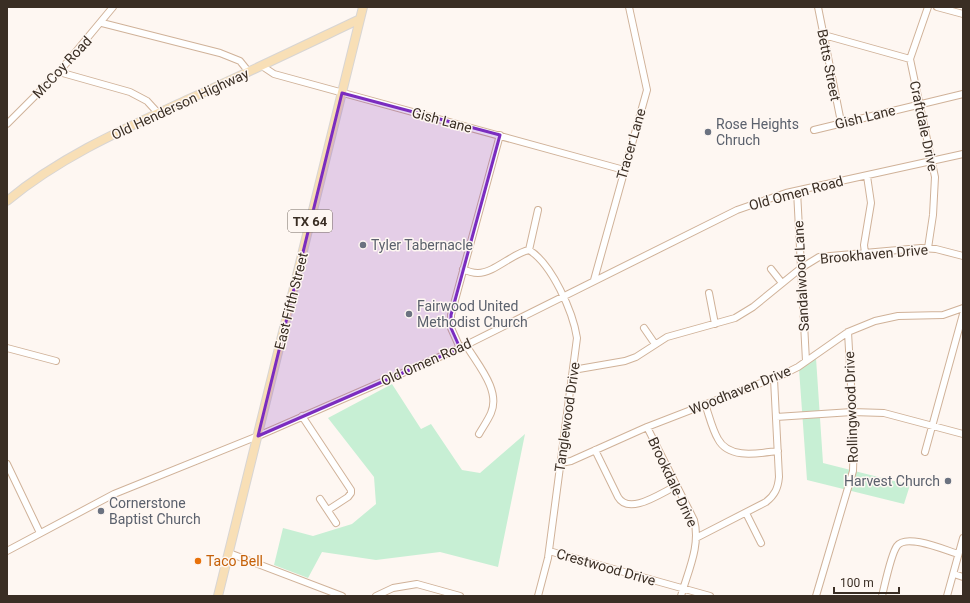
<svg xmlns="http://www.w3.org/2000/svg" width="970" height="603" font-family="Roboto,sans-serif">
<style>
.green{fill:#c7efd4}
.lines{fill:none;stroke-linecap:round;stroke-linejoin:round}
.minor-casing{stroke:#d0b299;stroke-width:8}
.major-casing{stroke:#d8d5d3;stroke-width:10}
.minor{stroke:#fff;stroke-width:6}
.major{stroke:#f8dfb6;stroke-width:8}
.marked{fill:#7b2cbf;fill-opacity:0.2;stroke:#7b2cbf;stroke-width:3;stroke-linejoin:round}
.worship-dot{fill:#6b7280;stroke:#fef7f2;stroke-width:1.5}
.food-dot{fill:#e8710a;stroke:#fef7f2;stroke-width:1.5}
.labels{text-anchor:middle;dominant-baseline:central;stroke-width:3;stroke-linejoin:round;paint-order:stroke}
.shield{fill:#fef7f2;stroke:#756a62;stroke-width:1}
.shield-label{font-size:13px;font-weight:bold;fill:#3a2e24}
.street-label{font-size:14px;fill:#3a2e24;stroke:#fef7f2}
.worship-label{font-size:14px;fill:#5b616d;stroke:#fef7f2;text-anchor:start}
.food-label{font-size:14px;fill:#c56008;stroke:#fef7f2;text-anchor:start}
</style>
<rect width="100%" height="100%" fill="#fef7f2"/>
<path class="green" d="M816 358 823 463 910 485 904 504 807 480 799 369Z
M392 384 421 429 431 424 462 470 480 473 525 434 498 567 440 552 376 560 322 552 308 578 274 565 283 528 313 536 352 524 376 504 374 477 328 418Z"/>
<g class="lines">
<defs>
<path id="minor" d="M818 7 841 122
M937 7 963 14
M102 23 220 53 240 61 248 71
M824 35 910 59
M262 66 274 74 624 170
M59 72 130 92 147 101 158 113
M7 124 59 72 113 7
M814 130 963 94
M797 191 806 361
M928 248 933 215 935 177 910 59 928 7
M529 250C552 264 573 312 577 338L548 558 538 596
M529 250 538 210
M865 253 864 245 871 203 867 176
M463 269C467 271 473 273 478 273 494 273 513 253 529 250
M771 269 782 283
M594 280 647 90 629 7
M709 293 715 324
M644 328 655 344
M466 345C477 364 501 390 491 413 488 420 483 427 479 434
M7 348 56 361
M460 348 451 328V315L500 135
M573 370 625 361 636 357 667 337 735 318 753 307 801 268 819 257 921 248 936 249 963 256
M705 404C709 415 712 429 718 439 729 460 760 453 778 451
M302 416 351 490V493L348 497 328 510
M776 417 852 412 884 413 963 434
M647 427 694 520C701 545 688 571 681 596
M595 450 618 497C629 516 661 493 676 486
M925 452 963 314
M561 463 571 461 647 427 784 374 798 367 848 332 875 321 898 316 943 315 963 308
M7 464 40 533
M320 499 336 523
M746 513 761 543
M696 538 766 502C775 495 778 488 779 477L774 379
M7 551 114 494 258 436 460 348 737 210 786 193 963 154
M549 551 710 596
M229 553 342 596
M954 574 963 577
M376 596 393 588 417 584 460 596
M816 596 853 471 854 439 848 332
M882 596C885 584 891 554 897 546 906 533 945 550 958 554
M947 596 963 538"/>
<path id="major" d="M7 201C61 156 126 128 189 99 247 73 303 46 360 19
M218 596 363 7"/>
</defs>
<use href="#minor" class="minor-casing"/>
<use href="#major" class="major-casing"/>
<use href="#minor" class="minor"/>
<use href="#major" class="major"/>
</g>
<path class="marked" d="M342 93 500 135 451 315V328L460 348 258 436Z"/>
<g class="worship-dot">
<circle cx="708" cy="132" r="4"/>
<circle cx="363" cy="245" r="4"/>
<circle cx="409" cy="314" r="4"/>
<circle cx="948" cy="481" r="4"/>
<circle cx="101" cy="511" r="4"/>
</g>
<circle class="food-dot" cx="198" cy="561" r="4"/>
<g class="labels">
<rect class="shield" x="288" y="210" width="44" height="22" rx="3"/>
<g class="shield-label">
<text x="310" y="221">TX 64</text>
</g>
<g class="street-label">
<text transform="translate(829 65) rotate(79)">Betts Street</text>
<text transform="translate(62 67) rotate(-47)">McCoy Road</text>
<text transform="translate(180 104) rotate(-25)">Old Henderson Highway</text>
<text transform="translate(865 117) rotate(-14)">Gish Lane</text>
<text transform="translate(442 120) rotate(15)">Gish Lane</text>
<text transform="translate(924 126) rotate(78)">Craftdale Drive</text>
<text transform="translate(631 144) rotate(-74)">Tracer Lane</text>
<text transform="translate(796 193) rotate(-15)">Old Omen Road</text>
<text transform="translate(874 254) rotate(-5)">Brookhaven Drive</text>
<text transform="translate(801 276) rotate(-93)">Sandalwood Lane</text>
<text transform="translate(291 301) rotate(-76)">East Fifth Street</text>
<text transform="translate(426 362) rotate(-24)">Old Omen Road</text>
<text transform="translate(740 390) rotate(-22)">Woodhaven Drive</text>
<text transform="translate(851 407) rotate(-92)">Rollingwood Drive</text>
<text transform="translate(567 417) rotate(-82)">Tanglewood Drive</text>
<text transform="translate(673 482) rotate(65)">Brookdale Drive</text>
<text transform="translate(606 567) rotate(16)">Crestwood Drive</text>
</g>
<g class="worship-label">
<text x="716" y="124">Rose Heights<tspan x="716" dy="16">Chruch</tspan></text>
<text x="371" y="245">Tyler Tabernacle</text>
<text x="417" y="306">Fairwood United<tspan x="417" dy="16">Methodist Church</tspan></text>
<text x="940" y="481" text-anchor="end">Harvest Church</text>
<text x="109" y="503">Cornerstone<tspan x="109" dy="16">Baptist Church</tspan></text>
</g>
<g class="food-label">
<text x="206" y="561">Taco Bell</text>
</g>
</g>
<rect width="970" height="603" fill="none" stroke="#3a2e24" stroke-width="16"/>
<path d="M834 587v6h65v-6" fill="none" stroke="#3a2e24" stroke-width="2"/>
<text x="840" y="587" font-size="12" fill="#3a2e24" stroke="#fef7f2" stroke-width="3" paint-order="stroke">100 m</text>
</svg>
